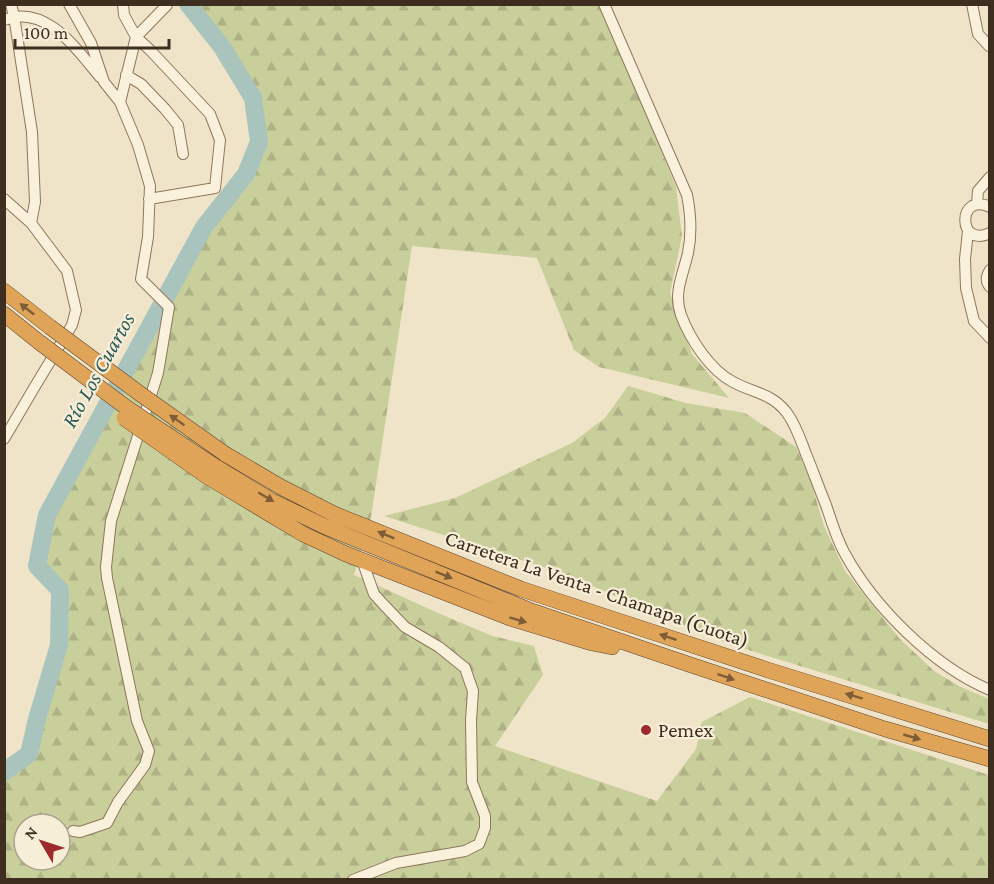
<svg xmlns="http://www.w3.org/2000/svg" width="994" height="884" font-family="'Crimson Pro',serif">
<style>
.forest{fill:url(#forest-firs);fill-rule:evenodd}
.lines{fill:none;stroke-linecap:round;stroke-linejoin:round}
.river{stroke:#a9c4bc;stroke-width:18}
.minor-casing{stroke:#8d765c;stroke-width:12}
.highway-casing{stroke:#5b4430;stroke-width:16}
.minor{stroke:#faf1dc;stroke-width:10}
.highway{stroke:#e0a458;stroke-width:15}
.highway-bridge-casing{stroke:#5b4430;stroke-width:16;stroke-linecap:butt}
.highway-bridge{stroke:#e0a458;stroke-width:15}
.oneway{fill:#7e5d36}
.poi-dot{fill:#9e2a2b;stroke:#f7eed8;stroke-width:2}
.labels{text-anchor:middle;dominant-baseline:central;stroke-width:4.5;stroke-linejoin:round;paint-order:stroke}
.street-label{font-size:21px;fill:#3d2e20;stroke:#f7eed8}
.poi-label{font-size:21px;fill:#3d2e20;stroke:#f7eed8;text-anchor:start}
.water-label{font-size:22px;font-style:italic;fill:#2f5d5a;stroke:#f7eed8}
</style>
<defs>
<pattern id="forest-firs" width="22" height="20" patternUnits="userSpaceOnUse" patternTransform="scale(1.5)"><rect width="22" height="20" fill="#c9cf9b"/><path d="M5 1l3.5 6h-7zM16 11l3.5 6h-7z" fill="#aeb285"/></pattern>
</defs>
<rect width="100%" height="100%" fill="#f0e4c8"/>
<path class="forest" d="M188 5H602L676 187 682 236 670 293 692 354 729 398 599 367 574 350 537 258 412 246 371 517 354 575 454 620 493 636 534 646 543 675 495 746 657 801 696 749 702 722 750 697 989 775V879H5L4 772 29 754 37 719 59 645 60 590 37 566 47 515 204 227 246 174 259 143 253 98 222 47ZM24 824H60V860H24Z
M628 386 686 403 745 413 796 447 810 479 824 526 845 571 899 638 934 671 959 686 989 699V724L729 644 559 572 384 516 455 498 572 443 605 418Z"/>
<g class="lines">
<path class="river" d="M4 772 29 754 37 719 59 645 60 590 37 566 47 515 204 227 246 174 259 142 253 98 222 47 188 4"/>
<defs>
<path id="minor" d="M11 4 14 16 32 132 35 202 31 223
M69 4 91 43 104 82 120 102 138 145 150 186 148 237 141 279 169 307 158 373 111 521 106 567 107 578 137 721 149 751 145 765 118 802 107 823 80 832 73 831
M123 4 124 15 136 37 150 50 210 114 220 140 215 188 149 199
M604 4 687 195C691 215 692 233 688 253 683 275 673 293 681 315 690 339 710 370 733 382 753 393 772 393 787 413 796 425 801 441 806 454 813 471 819 488 826 505 831 520 836 537 844 552 873 606 933 666 990 690
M972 4 978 34 989 46
M4 20C46 3 77 50 100 77
M126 75 141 84 165 109 178 125 183 154
M120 102 136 37 167 5
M4 199 31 223 67 271 76 310 72 325 34 388 4 439
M977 204 978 191 990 177
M990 207C957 191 957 249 990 233
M968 231 965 259 966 288 974 321 990 338
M990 270C986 276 985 281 990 287
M353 880 396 863 465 851 479 844 485 828V816L472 782 471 720 473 691 465 668 439 647 405 627 383 604 374 594 362 560"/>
<path id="highway" d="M4 291 50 327
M4 314 39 342
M225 454 281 487 334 514 521 589 771 671 990 739
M216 467 272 501 326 527 529 610 688 664 885 729 990 759
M208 477 303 534 346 554 510 618 592 643 612 647"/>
</defs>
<use href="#minor" class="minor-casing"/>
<use href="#highway" class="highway-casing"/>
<use href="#minor" class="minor"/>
<use href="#highway" class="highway"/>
<defs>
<path id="highway-bridge" d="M50 327 139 393 225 454
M39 342 127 408 216 467
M124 418 208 477"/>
</defs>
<use href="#highway-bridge" class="highway-bridge-casing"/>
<use href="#highway-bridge" class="highway-bridge"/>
</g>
<defs><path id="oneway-solid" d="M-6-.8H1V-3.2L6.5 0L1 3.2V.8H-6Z" transform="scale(1.5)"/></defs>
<g class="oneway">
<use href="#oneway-solid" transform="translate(27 309) rotate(-142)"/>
<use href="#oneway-solid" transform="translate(177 420) rotate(-145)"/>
<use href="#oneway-solid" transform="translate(266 497) rotate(30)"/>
<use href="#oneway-solid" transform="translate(386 535) rotate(-158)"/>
<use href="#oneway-solid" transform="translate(444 575) rotate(22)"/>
<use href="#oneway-solid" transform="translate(518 620) rotate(17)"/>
<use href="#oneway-solid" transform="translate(668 637) rotate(-162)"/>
<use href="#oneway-solid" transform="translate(726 677) rotate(19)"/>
<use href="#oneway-solid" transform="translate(854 696) rotate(-163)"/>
<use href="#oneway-solid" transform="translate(912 737) rotate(16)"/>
</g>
<circle class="poi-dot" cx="646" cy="730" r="6"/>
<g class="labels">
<g class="street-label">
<text transform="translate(597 589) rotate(19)">Carretera La Venta - Chamapa (Cuota)</text>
</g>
<g class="poi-label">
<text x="658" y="730">Pemex</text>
</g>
<g class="water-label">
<text transform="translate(98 370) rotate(-61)">Río Los Cuartos</text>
</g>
</g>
<rect width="994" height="884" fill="none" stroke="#3d2e20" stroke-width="12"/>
<g transform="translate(42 842) rotate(309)"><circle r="28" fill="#f7eed8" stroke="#ada18e" stroke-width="1.5"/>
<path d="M0-4.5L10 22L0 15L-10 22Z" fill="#9e2a2b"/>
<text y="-9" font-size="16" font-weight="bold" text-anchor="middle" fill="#3d2e20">N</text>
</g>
<path d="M15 39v9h154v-9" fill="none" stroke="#3d2e20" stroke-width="3"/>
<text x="24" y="39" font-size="18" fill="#3d2e20" stroke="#f7eed8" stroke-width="4.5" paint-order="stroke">100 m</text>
</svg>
